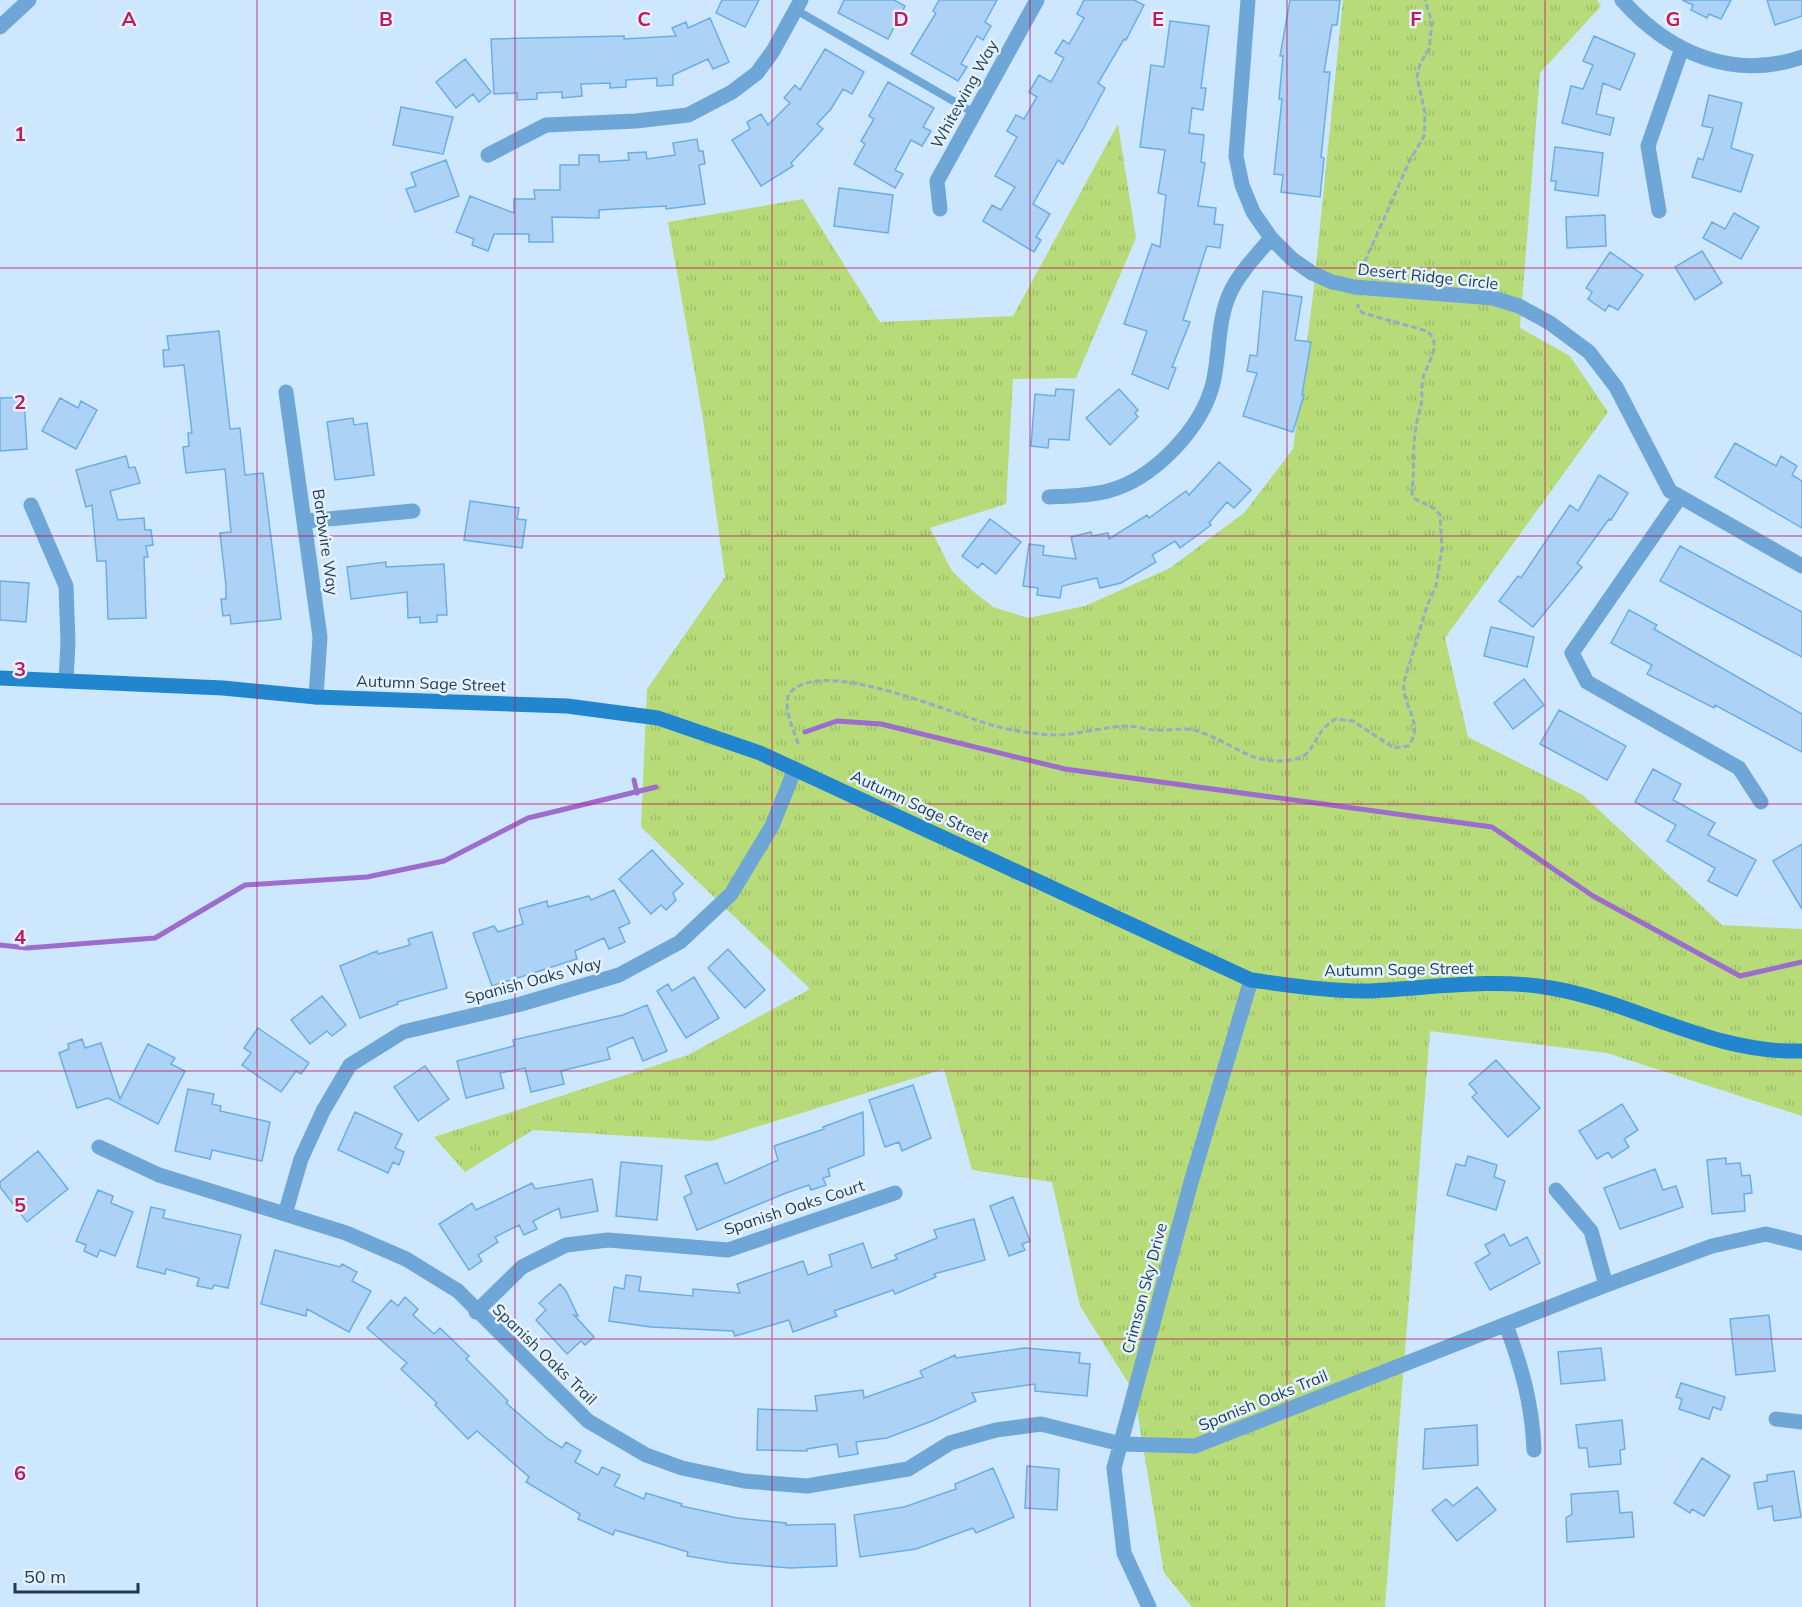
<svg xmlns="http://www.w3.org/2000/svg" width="1802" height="1607" font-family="Mulish,sans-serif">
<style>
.grass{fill:url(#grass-tufts)}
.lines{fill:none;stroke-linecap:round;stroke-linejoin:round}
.stream{stroke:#9c6dcc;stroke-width:5}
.building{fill:#acd2f5;stroke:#6cade4;stroke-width:1.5}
.path{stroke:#93adc4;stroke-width:3;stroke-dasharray:6 3;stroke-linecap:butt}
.lane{stroke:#6ea6d7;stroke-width:8}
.street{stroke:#6ea6d7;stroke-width:15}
.secondary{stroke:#2186cd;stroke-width:15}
.grid{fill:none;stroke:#c2185b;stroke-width:1.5;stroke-opacity:0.55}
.labels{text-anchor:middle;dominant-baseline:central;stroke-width:5;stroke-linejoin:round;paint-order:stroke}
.street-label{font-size:16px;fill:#1f3a51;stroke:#e5f2fe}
.grid-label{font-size:20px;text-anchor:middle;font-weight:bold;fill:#c2185b;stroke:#e5f2fe;stroke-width:5;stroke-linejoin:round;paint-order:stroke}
</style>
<defs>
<pattern id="grass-tufts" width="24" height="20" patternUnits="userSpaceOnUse" patternTransform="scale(1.5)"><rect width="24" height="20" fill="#b7db79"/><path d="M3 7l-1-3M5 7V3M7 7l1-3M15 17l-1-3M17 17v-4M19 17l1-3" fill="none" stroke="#9dbd6a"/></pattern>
</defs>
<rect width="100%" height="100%" fill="#cde7fe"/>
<path class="grass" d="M1343 0H1597L1601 6 1540 73 1520 328 1570 356 1608 412 1445 638 1468 737 1583 795 1722 925 1802 929V1116L1607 1053 1430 1031 1385 1607H1192L1164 1573 1134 1392 1080 1306 1052 1182 972 1170 944 1069 711 1141 533 1130 465 1172 434 1137 688 1055 810 989 641 827 647 689 725 577 703 419 668 222 803 199 880 322 1013 316 1118 124 1136 238 1076 378 1013 379 1006 504 930 528 952 571 974 592 993 607 1028 618 1085 606 1170 568 1244 513 1293 449 1313 295Z"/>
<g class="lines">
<path class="stream" d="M805 732 837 721 881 724 1065 769 1492 827 1593 896 1740 976 1802 962
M634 780 637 793
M0 945 27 948 155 938 245 885 367 877 444 861 528 818 656 787"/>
</g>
<path class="building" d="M722 0H759L745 27 716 13Z
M844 0H894L905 6 888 39 838 13Z
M939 0H997L985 22 991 26 983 40 977 36 961 64 967 67 958 81 911 54 936 13 933 11Z
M1084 0H1134L1144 5 1126 40 1124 39 1098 83 1105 88 1083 129 1063 164 1058 160 1033 204 1050 214 1036 237 1041 240 1034 252 983 221 992 205 1001 210 1015 187 995 176 1017 137 1007 131 1016 115 1024 119 1037 97 1029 92 1039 75 1051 82 1064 58 1055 53 1063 40 1069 44 1084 18 1077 14Z
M1290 0H1340L1337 25H1332L1324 72H1330L1321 157 1324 158 1320 197 1281 192 1283 175 1274 174 1282 99H1279L1283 56H1280Z
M1682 0H1731L1721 19 1709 14 1707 18 1691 10 1693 5Z
M1767 0H1802V16L1775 25Z
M710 18 729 62 713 69 708 59 673 75V85L657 86V78L626 80V87L610 88V83L581 84 582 96 562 98V92L537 93V99L517 100V93L494 94 491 39 624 36V39L676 36 672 28 686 22 688 28Z
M1170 21 1209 26 1201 88H1206L1203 110 1192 108 1189 133 1204 135 1201 162 1205 163 1198 206 1216 208 1214 224 1223 225 1220 248 1207 246 1183 320 1190 322 1172 367 1176 368 1168 389 1132 374 1147 331 1124 324 1152 244 1160 247 1166 195 1158 193 1165 150 1140 147 1151 65 1164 67Z
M1594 36 1635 54 1620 90 1603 83 1596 114 1614 118 1610 135 1562 123 1571 86 1583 89 1593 65 1583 61Z
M825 49 864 72 852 94 843 89 831 109 817 124 823 129 791 163 793 166 761 186 732 140 750 129 747 122 761 114 768 125 790 103 784 98 795 85 800 90Z
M465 59 491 92 479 102 473 94 456 108 436 82Z
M888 82 934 108 923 127 931 131 922 146 911 140 895 170 903 174 895 188 854 164 865 144 861 141 874 119 869 116Z
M1709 95 1742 103 1731 148 1753 155 1741 192 1692 177 1698 158 1703 160 1713 128 1702 126Z
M401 107 453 117 443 154 393 145Z
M697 139 699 151H703L705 164 699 165 705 204 666 209V206L599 210V218L552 217 553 242H529V234H494L488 251 472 245 474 239 456 232 470 196 514 213V199H535L534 190H560V165H579V155H599V162L629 160 628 153 646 152 647 159 675 155 673 143Z
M1555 147 1603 153 1598 196 1555 190 1556 181H1551Z
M446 160 459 196 415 212 406 189 416 186 411 173Z
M839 188 893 195 888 233 834 226Z
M1734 213 1759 227 1741 259 1703 238 1712 222 1725 229Z
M1605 215 1606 246 1567 248 1566 217Z
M1702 251 1722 283 1695 300 1675 267Z
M1610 252 1643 275 1618 310 1609 305 1605 311 1588 299 1592 292 1586 288Z
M1263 291 1302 297 1295 340 1311 342 1302 395H1304L1293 432 1243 416 1257 373 1247 371 1250 355 1257 356Z
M219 331 230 429 240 428 245 475 263 473 281 619 231 624 230 615 223 616 221 599H226V586L220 533 231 532 225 469 186 473 183 447 189 446 188 433H192L184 365 164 367 163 350H169L167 336Z
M1056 389 1074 390 1069 440 1049 439 1048 448 1031 446 1035 394 1055 396Z
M1119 389 1138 410 1135 413 1138 417 1110 445 1086 418Z
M24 397 27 449 0 451V398Z
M60 398 78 408 81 401 97 410 76 449 42 431Z
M353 418 354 425 367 423 374 475 335 480 327 422Z
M1735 443 1776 466 1781 456 1797 466 1792 475 1802 481V528L1715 477Z
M126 456 129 468 135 467 140 483 110 491 118 520 144 518 145 530H151L153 545 146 546 148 557H144L146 618 108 619 106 561H97L92 505 86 507 76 470Z
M1219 462 1251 490 1234 508 1227 502 1209 523 1211 525 1180 548 1175 541 1152 555 1156 562 1121 583 1100 588 1097 578 1062 586 1060 598 1037 595 1038 588 1023 586 1029 544 1044 546 1043 555 1076 559 1071 537 1091 532 1092 536 1108 533 1109 539 1147 515 1149 518 1186 491 1189 495Z
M1599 475 1628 493 1611 520 1609 519 1577 563 1582 567 1533 627 1499 601 1518 576 1521 578 1570 505 1578 511Z
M470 501 519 508 517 519 526 520 522 548 464 540Z
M990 519 1021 542 996 574 982 563 978 568 962 556Z
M1680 546 1802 612V657L1660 581Z
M386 562V567L444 564 447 615H437V622L420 623V617L408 618 407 592 351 599 347 567Z
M0 581 29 583 26 622 0 620Z
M1629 610 1657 625 1654 629 1802 714V752L1715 705 1714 708 1647 674 1652 665 1611 643Z
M1491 627 1534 637 1527 667 1484 656Z
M1524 679 1544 705 1513 729 1494 703Z
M1559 710 1626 746 1607 780 1540 744Z
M1653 769 1681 784 1673 800 1715 823 1708 835 1756 860 1737 896 1708 881 1715 868 1667 841 1676 825 1635 802Z
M1802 844V909L1773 861Z
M652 850 683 884 673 893 676 900 666 910 661 905 651 914 619 879Z
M614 890 630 923 619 928 625 942 609 949 604 938 575 951 577 959 492 986 473 933 494 926 498 932 523 924 519 909 547 901 548 907 589 896 591 900Z
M432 932 447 988 397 1002 398 1004 360 1018 340 966 377 951 378 954 410 945 408 939Z
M728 949 765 990 745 1008 708 968Z
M694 977 719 1018 686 1038 657 991 668 984 672 991Z
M322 996 346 1025 332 1036 327 1031 310 1044 291 1020Z
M647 1005 667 1051 643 1061 633 1037 607 1048 610 1059 561 1071 564 1084 531 1092 525 1068 500 1073 504 1088 466 1098 457 1061 514 1046 513 1040 623 1015Z
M258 1028 309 1063 301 1074 296 1071 281 1092 242 1065 251 1053 244 1048Z
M82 1039 85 1048 101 1043 120 1099 148 1044 175 1058 171 1064 185 1071 158 1124 108 1098 77 1108 59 1053 69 1049 68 1044Z
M1496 1060 1540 1108 1508 1137 1472 1097 1477 1093 1469 1084Z
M425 1066 449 1099 418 1121 394 1087Z
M913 1085 931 1138 902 1151 899 1142 885 1147 869 1100Z
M188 1089 214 1094 212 1104 221 1106 220 1111 270 1122 262 1161 212 1150 210 1159 175 1151Z
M1622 1104 1638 1130 1624 1139 1629 1147 1612 1158 1608 1152 1597 1159 1579 1131Z
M355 1112 402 1134 395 1148 404 1152 399 1165 393 1162 388 1173 338 1150Z
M863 1112 864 1155 828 1169 830 1176 823 1178 826 1185 811 1190 809 1185 786 1193 697 1230 684 1197 692 1193 685 1176 717 1163 725 1184 778 1160 774 1146 824 1129 823 1127Z
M38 1151 68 1189 27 1222 0 1187V1182Z
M1468 1156 1497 1165 1494 1177 1505 1181 1496 1210 1447 1195 1456 1164 1465 1166Z
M1726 1158V1164L1740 1163 1742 1176 1750 1175 1752 1193 1744 1194 1745 1211 1712 1214 1707 1160Z
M621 1162 662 1166 657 1220 616 1216Z
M1655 1169 1663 1190 1676 1186 1683 1207 1620 1229 1604 1188Z
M592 1179 598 1211 561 1218 559 1208 533 1221 537 1229 524 1235 519 1225 495 1237 498 1242 478 1255 482 1261 469 1270 439 1224 472 1203 476 1210 532 1183 535 1189Z
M98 1190 113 1196 111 1203 133 1212 115 1256 100 1250 97 1257 84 1251 86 1245 76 1241Z
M1013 1197 1030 1241 1022 1244 1025 1250 1009 1256 990 1206Z
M151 1207 165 1210 163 1218 241 1235 228 1288 214 1285 212 1289 197 1286 199 1278 166 1269 165 1274 137 1267Z
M974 1219 985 1260 934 1274 936 1277 895 1294 893 1290 834 1311 837 1316 793 1332 789 1320 735 1336 733 1331 651 1327 609 1321 614 1287 624 1289 626 1275 641 1277 639 1291 693 1296V1289L740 1293 737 1284 803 1261 808 1275 832 1266 829 1255 863 1243 872 1268 897 1259 895 1255 937 1238 934 1230Z
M1504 1234 1510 1246 1527 1237 1540 1263 1490 1290 1475 1263 1490 1254 1485 1245Z
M275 1250 340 1267 342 1264 357 1272 352 1281 371 1291 349 1332 307 1309 306 1316 261 1304Z
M560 1284 566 1291 578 1316 574 1315 594 1337 585 1345 581 1341 567 1354 536 1320 546 1310 539 1303Z
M405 1297 418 1309 413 1315 434 1334 440 1328 469 1356 466 1359 508 1401 506 1403 548 1439 562 1448 566 1442 581 1451 575 1462 598 1475 602 1467 620 1475 614 1486 644 1499 646 1493 682 1504 681 1506 737 1518 786 1523V1525L835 1524 837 1566 790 1568 729 1563 687 1556 688 1552 615 1530 613 1535 578 1519 580 1514 526 1482 529 1477 477 1431 468 1439 435 1405 437 1403 401 1369 407 1363 367 1328 391 1300 398 1306Z
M1769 1315 1775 1371 1736 1375 1730 1319Z
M1025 1348 1080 1353 1079 1363 1090 1364 1087 1396 1035 1391V1384L972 1393 976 1401 932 1421 887 1438 856 1442 858 1454 839 1457 837 1444 807 1449V1451L757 1450 758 1409 817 1411 815 1396 863 1390 864 1398 923 1377 920 1371 955 1355 956 1358Z
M1601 1348 1605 1380 1561 1384 1558 1352Z
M1681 1383 1725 1397 1721 1410 1713 1407 1709 1419 1679 1409 1682 1399 1676 1397Z
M1622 1420 1625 1449 1620 1450 1621 1464 1589 1467 1587 1448H1579L1576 1425Z
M1477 1425 1478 1465 1423 1469 1425 1429Z
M1702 1458 1730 1476 1704 1516 1692 1509 1690 1513 1674 1503Z
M1027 1466 1059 1469 1057 1510 1025 1508Z
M993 1468 1014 1517 976 1533 973 1528 916 1549 860 1557 854 1515 904 1507 956 1489 955 1484Z
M1794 1471 1801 1517 1774 1521 1772 1506 1758 1509 1754 1483 1767 1481V1475Z
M1477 1487 1496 1510 1457 1541 1432 1510 1446 1499 1453 1506Z
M1618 1491 1620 1513 1632 1512 1634 1537 1567 1542 1566 1518 1572 1514 1571 1494Z"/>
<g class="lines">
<path class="path" d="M1361 270 1410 160 1424 136 1425 113 1417 77 1420 64 1429 49 1432 23 1425 0
M798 744C794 729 778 701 794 689 832 660 952 714 995 726 1015 731 1037 735 1058 735 1081 734 1103 727 1126 726 1136 726 1147 730 1157 730 1169 731 1182 727 1193 730 1231 739 1250 769 1296 759 1316 755 1313 731 1336 719L1353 721 1394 748 1408 746C1426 723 1401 707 1404 682L1427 606 1436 586 1442 548 1440 515 1435 509 1415 499 1412 494C1415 465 1411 438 1420 410 1423 400 1421 388 1423 378 1428 361 1443 344 1427 331L1363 313 1358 309V304"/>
<path class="lane" d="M796 10 974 113"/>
<path class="street" d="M1248 0 1236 156 1242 185 1253 212 1271 238 1292 259 1312 273 1332 282 1355 287 1493 298 1519 306 1550 323 1589 352 1616 387 1670 491 1802 566
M1622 0C1669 53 1733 81 1802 57
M0 27 29 0
M488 155 546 125 636 121 688 115 732 92 757 73 773 51 801 0
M940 209 937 181 1037 0
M1659 211 1648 146 1682 48
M286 392 320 637 316 697
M1049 497C1069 496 1089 496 1108 491 1154 479 1202 428 1213 383 1220 354 1217 321 1230 293 1239 273 1257 255 1271 238
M1680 497 1572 653 1587 682 1739 768 1761 802
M31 505 66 586 68 642 66 681
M306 521 413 511
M99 1147 159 1175 346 1233 406 1259 458 1291 588 1421 646 1455 682 1468 744 1481 807 1486 908 1469 950 1443 996 1430 1041 1424 1121 1444 1195 1446 1606 1285 1712 1246 1766 1234 1802 1243
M1556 1190 1591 1231 1606 1285
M285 1214 301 1159 323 1111 350 1065 403 1032 521 1004 619 975 680 942 731 894 772 826 795 769
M476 1312 522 1267 566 1245 608 1240 728 1250 895 1193
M1506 1325C1522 1368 1532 1403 1534 1450
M1776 1419 1802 1422
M1149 1607 1124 1553 1114 1468 1191 1182 1251 980"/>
<path class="secondary" d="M0 678 223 688 316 697 567 706 658 718 760 753 1251 980C1288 985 1326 991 1364 991 1425 989 1490 977 1551 988 1637 1003 1712 1054 1802 1051"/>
</g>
<path class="grid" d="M257 0V1607M515 0V1607M772 0V1607M1030 0V1607M1287 0V1607M1545 0V1607M0 268H1802M0 536H1802M0 804H1802M0 1071H1802M0 1339H1802"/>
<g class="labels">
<g class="street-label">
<text transform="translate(964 94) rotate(-61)">Whitewing Way</text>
<text transform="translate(1428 276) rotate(6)">Desert Ridge Circle</text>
<text transform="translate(326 542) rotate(82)">Barbwire Way</text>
<text transform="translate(431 683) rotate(2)">Autumn Sage Street</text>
<text transform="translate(920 806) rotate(25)">Autumn Sage Street</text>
<text transform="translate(1399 969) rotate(-1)">Autumn Sage Street</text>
<text transform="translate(533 980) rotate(-15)">Spanish Oaks Way</text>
<text transform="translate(794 1207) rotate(-18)">Spanish Oaks Court</text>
<text transform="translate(1144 1288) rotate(-75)">Crimson Sky Drive</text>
<text transform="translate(545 1354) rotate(44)">Spanish Oaks Trail</text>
<text transform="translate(1263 1400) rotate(-22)">Spanish Oaks Trail</text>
</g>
</g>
<g class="grid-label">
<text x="129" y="26">A</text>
<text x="386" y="26">B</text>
<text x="644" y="26">C</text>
<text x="901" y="26">D</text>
<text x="1158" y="26">E</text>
<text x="1416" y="26">F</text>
<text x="1673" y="26">G</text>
<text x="20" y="141">1</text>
<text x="20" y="409">2</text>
<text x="20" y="676">3</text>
<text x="20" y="944">4</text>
<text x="20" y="1212">5</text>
<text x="20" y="1480">6</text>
</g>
<path d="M15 1583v9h123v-9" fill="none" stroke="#1f3a51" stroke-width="3"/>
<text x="24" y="1583" font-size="18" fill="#1f3a51" stroke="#e5f2fe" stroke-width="4.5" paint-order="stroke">50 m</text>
</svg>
